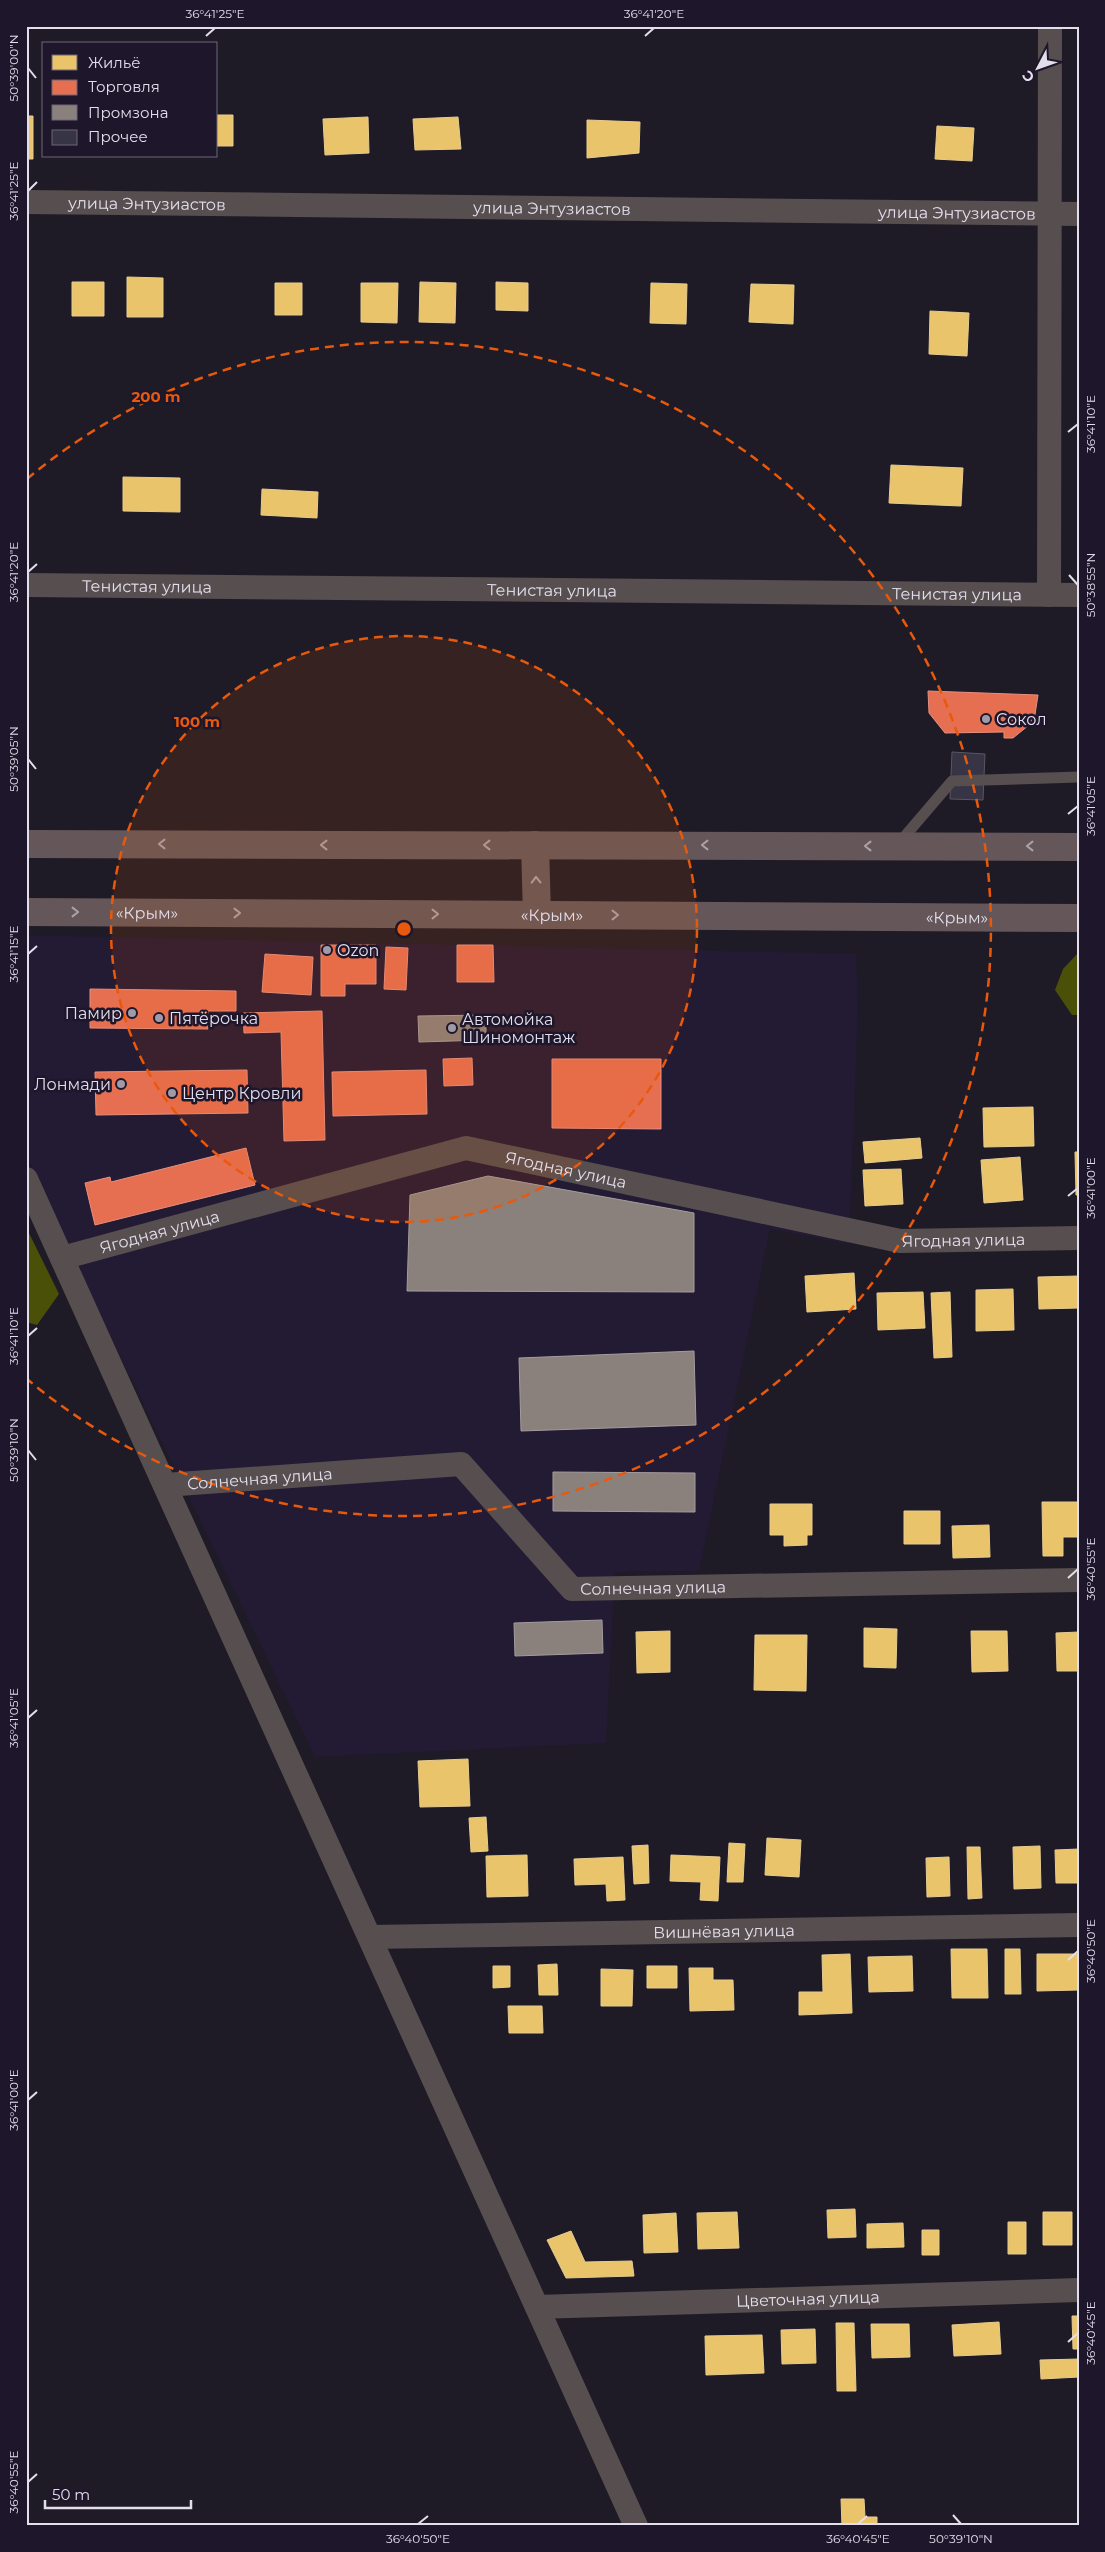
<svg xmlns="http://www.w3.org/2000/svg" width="1105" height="2552" font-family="Montserrat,sans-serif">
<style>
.built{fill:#231a33}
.forest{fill:#4b5009}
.homes{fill:#e9c46a;stroke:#e7cc91}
.shops{fill:#e76f51;stroke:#e69080}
.industry{fill:#8a817c;stroke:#a49d9e}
.building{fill:#373545;stroke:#595761}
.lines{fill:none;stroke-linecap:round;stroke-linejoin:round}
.service{stroke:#574e4f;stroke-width:11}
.minor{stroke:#574e4f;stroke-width:24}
.primary{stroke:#655759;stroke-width:28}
.oneway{stroke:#aaa1aa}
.ticks{fill:none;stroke:#e2deec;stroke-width:2}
.ring{fill:none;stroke:#e8590c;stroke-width:2.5;stroke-dasharray:9 6}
.poi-dot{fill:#9e9aa7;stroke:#1e162b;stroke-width:2}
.labels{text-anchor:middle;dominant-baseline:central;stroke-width:5;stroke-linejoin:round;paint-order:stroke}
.street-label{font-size:16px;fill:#e2deec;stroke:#1e162b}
.poi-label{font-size:16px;fill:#e2deec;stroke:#1e162b;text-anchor:start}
.centre{fill:#e8590c;stroke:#1e162b;stroke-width:2.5}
.ring-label{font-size:15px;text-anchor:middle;font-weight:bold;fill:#e8590c;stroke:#1e162b;stroke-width:5;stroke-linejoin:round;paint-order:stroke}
.neatline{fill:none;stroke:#e2deec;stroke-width:2}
.ticks-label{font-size:12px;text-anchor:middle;fill:#e2deec}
</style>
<rect width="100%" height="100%" fill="#1f1b26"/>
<path class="built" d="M26 935 856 954 858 1007 849 1244 770 1229 699 1571 615 1572 606 1743 315 1757 75 1263 26 1155Z"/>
<path class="forest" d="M1079 952V1015H1072L1055 990 1063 969Z
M26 1227 59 1294 37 1325 26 1322Z"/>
<path class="homes" d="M216 115H233V146H216Z
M26 116H33V159H26Z
M368 117 369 153 325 155 323 119Z
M458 117 461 149 415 150 413 119Z
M587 120 640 122 639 153 587 158Z
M937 126 974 128 972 161 935 159Z
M127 277 163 278V317H127Z
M26 282H28V322H26Z
M72 282H104V316H72Z
M420 282 456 283 455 323 419 322Z
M496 282 528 283V311L496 310Z
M275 283H302V315H275Z
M361 283H398L397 323 361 322Z
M651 283 687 284 686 324 650 323Z
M751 284 794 285 793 324 749 322Z
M930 311 969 313 967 356 929 354Z
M891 465 963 468 961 506 889 503Z
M123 477 180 478V512L123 511Z
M262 489 318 492 317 518 261 515Z
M1033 1107 1034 1146 984 1147 983 1108Z
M920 1138 922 1158 865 1163 863 1142Z
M1075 1152H1079V1195H1076Z
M1020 1157 1023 1200 984 1203 981 1160Z
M901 1169 903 1204 865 1206 863 1170Z
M854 1273 856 1309 807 1312 805 1276Z
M1079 1276V1308L1039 1309 1038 1277Z
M1013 1289 1014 1330 976 1331V1290Z
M923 1292 925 1328 878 1330 877 1293Z
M950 1292 952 1357 934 1358 931 1293Z
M1042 1502H1078L1079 1537H1063V1556H1043Z
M770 1504H812V1535H807V1545L784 1546V1535H770Z
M904 1511H940V1544H904Z
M989 1525 990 1557 953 1558 952 1526Z
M864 1628 897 1629 896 1668 864 1667Z
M670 1631V1672L637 1673 636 1632Z
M971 1631H1007L1008 1671 972 1672Z
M1079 1632V1671H1057L1056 1633Z
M755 1635H807L806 1691 754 1690Z
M468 1759 470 1806 420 1807 418 1761Z
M486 1817 488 1851 471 1852 469 1818Z
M767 1838 801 1840 799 1877 765 1875Z
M729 1843 745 1844 743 1882H727Z
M648 1845 649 1883 634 1884 632 1846Z
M1040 1846 1041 1888 1014 1889 1013 1847Z
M967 1847H980L982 1898 968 1899Z
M1079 1849V1883H1056L1055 1850Z
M527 1855 528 1896 487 1897 486 1856Z
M671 1855 720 1857 718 1901 700 1900 701 1882 670 1881Z
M623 1857 625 1900 607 1901 606 1884 575 1885 574 1859Z
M949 1857 950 1896 927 1897 926 1858Z
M951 1949H987L988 1998H952Z
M1005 1949H1020L1021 1994H1005Z
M850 1954 852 2013 799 2015V1992H823L822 1955Z
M1037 1954H1079V1990L1037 1991Z
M912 1956 913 1991 869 1992 868 1957Z
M557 1964 558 1995H539L538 1965Z
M493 1966H510V1987L493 1988Z
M647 1966H677V1988H647Z
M689 1968H713V1980H733L734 2010 690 2011Z
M601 1969 633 1970 632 2006H601Z
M508 2006H542L543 2033H509Z
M855 2209 856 2237 828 2238 827 2210Z
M737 2212 739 2248 698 2249 697 2213Z
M1043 2212H1072V2245H1043Z
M676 2213 678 2252 644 2253 643 2215Z
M1008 2222H1026V2254H1008Z
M903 2223 904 2247 867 2248V2224Z
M922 2230H939V2255H922Z
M571 2231 585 2262 632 2261 634 2276 566 2278 547 2240Z
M1072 2316H1079V2349H1073Z
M999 2322 1001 2354 954 2356 952 2325Z
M836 2323H854L856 2391H837Z
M871 2324H909L910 2357 872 2358Z
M815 2329 816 2363 782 2364 781 2330Z
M762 2335 764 2373 706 2375 705 2336Z
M1079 2359V2377L1041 2379 1040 2360Z
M841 2499H864L865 2517H877V2526H842Z"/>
<path class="shops" d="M928 691 1038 695 1034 721 1013 738H1004V732L945 733 929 713Z
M321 945H376V984H345V996H321Z
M457 945H493L494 982H457Z
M386 947 408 948 406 990 384 989Z
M265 954 313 957 311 995 262 992Z
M90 989 236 991V1011H208V1029L90 1028Z
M322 1011 325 1140 284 1141 281 1032 244 1033 243 1013Z
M472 1058 473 1085 444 1086 443 1059Z
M552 1059H661V1129L552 1128Z
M247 1070 248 1113 96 1115 95 1072Z
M426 1070 427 1114 333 1116 332 1072Z
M246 1148 255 1185 95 1225 85 1183 110 1177 111 1182Z"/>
<path class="industry" d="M486 1015V1040L419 1042 418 1016Z
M488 1176 694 1213V1292L407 1291 410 1195Z
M694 1351 696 1425 521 1431 519 1358Z
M553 1472 695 1473V1512L553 1511Z
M602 1620 603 1653 515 1656 514 1623Z"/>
<path class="building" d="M952 752 985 754 983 800 950 799Z"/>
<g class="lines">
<path class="service" d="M899 843 952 781 1079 777"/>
<g class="minor">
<path id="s1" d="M26 202 1079 214"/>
<path id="s2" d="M26 585 1079 595"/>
<path d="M1049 595 1050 26"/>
<path d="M26 1179 636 2526"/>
<path id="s3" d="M62 1258 466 1148 900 1241 1079 1238"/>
<path id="s4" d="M165 1485 461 1464 572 1589 1079 1580"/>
<path id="s5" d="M370 1937 1079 1925"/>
<path id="s6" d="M537 2307 1079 2290"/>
</g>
<g class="primary">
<path d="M26 844 1079 847"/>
<path d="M535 845 537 915"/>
<path id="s7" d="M26 912 1079 918"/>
</g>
</g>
<defs><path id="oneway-chevron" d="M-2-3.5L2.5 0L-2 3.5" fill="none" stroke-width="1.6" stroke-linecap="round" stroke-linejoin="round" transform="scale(1.25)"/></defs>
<g class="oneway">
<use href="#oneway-chevron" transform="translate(162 844) rotate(-180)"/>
<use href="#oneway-chevron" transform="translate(324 845) rotate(-180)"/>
<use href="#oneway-chevron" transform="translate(487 845) rotate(-180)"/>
<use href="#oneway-chevron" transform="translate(705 845) rotate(-180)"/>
<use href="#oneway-chevron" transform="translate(868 846) rotate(-180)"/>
<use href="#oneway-chevron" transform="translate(1030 846) rotate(-180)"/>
<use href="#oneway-chevron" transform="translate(536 880) rotate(-91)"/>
<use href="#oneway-chevron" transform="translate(75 912)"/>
<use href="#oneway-chevron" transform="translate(237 913)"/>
<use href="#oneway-chevron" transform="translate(435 914)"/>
<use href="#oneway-chevron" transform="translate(615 915)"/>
</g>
<path class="ticks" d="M206 36 215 28M645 36 654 28M28 68 36 78M28 191 37 182M1068 432 1078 424M28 572 37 564M1069 575 1078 585M28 759 36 769M1068 814 1078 806M28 954 37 946M1068 1196 1078 1188M28 1336 37 1328M28 1450 36 1460M1068 1578 1078 1569M28 1718 37 1710M1068 1960 1078 1951M28 2100 37 2092M1068 2342 1078 2333M28 2482 37 2474M953 2515 961 2524M418 2524 428 2516M858 2524 867 2516"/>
<circle cx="404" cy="929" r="293" fill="#e8590c" fill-opacity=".12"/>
<g class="ring">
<circle cx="404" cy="929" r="293"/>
<path d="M27 479A587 587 0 1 1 27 1379"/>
</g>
<g class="poi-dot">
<circle cx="986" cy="719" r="5"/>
<circle cx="327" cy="950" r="5"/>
<circle cx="132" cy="1013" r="5"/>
<circle cx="159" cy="1018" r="5"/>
<circle cx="452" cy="1028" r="5"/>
<circle cx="121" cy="1084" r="5"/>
<circle cx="172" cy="1093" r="5"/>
</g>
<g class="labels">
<g class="street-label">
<text stroke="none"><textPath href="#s1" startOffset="121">улица Энтузиастов</textPath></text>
<text stroke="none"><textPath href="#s1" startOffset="526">улица Энтузиастов</textPath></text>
<text stroke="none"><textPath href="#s1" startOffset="931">улица Энтузиастов</textPath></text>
<text stroke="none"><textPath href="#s2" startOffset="121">Тенистая улица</textPath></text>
<text stroke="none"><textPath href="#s2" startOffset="526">Тенистая улица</textPath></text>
<text stroke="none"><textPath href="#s2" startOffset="931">Тенистая улица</textPath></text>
<text stroke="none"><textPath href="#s7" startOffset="121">«Крым»</textPath></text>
<text stroke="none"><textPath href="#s7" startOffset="526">«Крым»</textPath></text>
<text stroke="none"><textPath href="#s7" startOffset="931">«Крым»</textPath></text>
<text stroke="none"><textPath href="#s3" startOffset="521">Ягодная улица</textPath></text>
<text stroke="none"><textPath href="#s3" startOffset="101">Ягодная улица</textPath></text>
<text stroke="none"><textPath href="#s3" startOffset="926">Ягодная улица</textPath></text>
<text stroke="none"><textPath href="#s4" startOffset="95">Солнечная улица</textPath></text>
<text stroke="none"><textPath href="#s4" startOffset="545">Солнечная улица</textPath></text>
<text stroke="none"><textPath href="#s5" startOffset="354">Вишнёвая улица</textPath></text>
<text stroke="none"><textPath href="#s6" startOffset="271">Цветочная улица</textPath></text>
</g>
<g class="poi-label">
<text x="996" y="719">Сокол</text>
<text x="337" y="950">Ozon</text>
<text x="122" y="1013" text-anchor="end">Памир</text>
<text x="169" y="1018">Пятёрочка</text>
<text x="462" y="1019">Автомойка<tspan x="462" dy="18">Шиномонтаж</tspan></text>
<text x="111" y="1084" text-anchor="end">Лонмади</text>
<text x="182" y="1093">Центр Кровли</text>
</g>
</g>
<circle cx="404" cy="929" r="8" class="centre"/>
<g class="ring-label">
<text x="156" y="402">200 m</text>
<text x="197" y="727">100 m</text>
</g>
<rect width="1105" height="2552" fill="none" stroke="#1e162b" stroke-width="55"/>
<rect x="42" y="42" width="175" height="115" fill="#1e162b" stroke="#6c6678"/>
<rect x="52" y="55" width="25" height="15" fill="#e9c46a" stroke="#6c6678"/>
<text x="88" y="68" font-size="15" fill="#e2deec">Жильё</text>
<rect x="52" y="80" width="25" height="15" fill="#e76f51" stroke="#6c6678"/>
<text x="88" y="92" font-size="15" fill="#e2deec">Торговля</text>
<rect x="52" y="105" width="25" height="15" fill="#8a817c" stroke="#6c6678"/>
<text x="88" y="118" font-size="15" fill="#e2deec">Промзона</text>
<rect x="52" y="130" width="25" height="15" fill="#373545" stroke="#6c6678"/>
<text x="88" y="142" font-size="15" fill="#e2deec">Прочее</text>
<g transform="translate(1038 68) rotate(229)" stroke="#1e162b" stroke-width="4" paint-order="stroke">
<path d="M0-4L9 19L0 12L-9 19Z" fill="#e2deec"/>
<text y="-8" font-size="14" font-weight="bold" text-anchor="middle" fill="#e2deec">С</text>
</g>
<path d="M45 2500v8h146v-8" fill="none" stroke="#e2deec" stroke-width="2.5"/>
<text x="52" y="2500" font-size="15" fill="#e2deec" stroke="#1e162b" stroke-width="4" paint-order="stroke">50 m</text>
<rect x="28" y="28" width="1050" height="2496" class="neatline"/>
<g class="ticks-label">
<text x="215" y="18">36°41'25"E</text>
<text x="654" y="18">36°41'20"E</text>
<text transform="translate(14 68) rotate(-90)" y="4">50°39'00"N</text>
<text transform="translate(14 191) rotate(-90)" y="4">36°41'25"E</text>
<text transform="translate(1091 424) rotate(-90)" y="4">36°41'10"E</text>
<text transform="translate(14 572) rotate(-90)" y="4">36°41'20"E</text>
<text transform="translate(1091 585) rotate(-90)" y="4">50°38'55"N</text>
<text transform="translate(14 759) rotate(-90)" y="4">50°39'05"N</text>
<text transform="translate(1091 806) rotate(-90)" y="4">36°41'05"E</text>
<text transform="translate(14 954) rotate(-90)" y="4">36°41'15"E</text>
<text transform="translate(1091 1188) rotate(-90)" y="4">36°41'00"E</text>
<text transform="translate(14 1336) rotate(-90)" y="4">36°41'10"E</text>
<text transform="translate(14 1450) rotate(-90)" y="4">50°39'10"N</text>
<text transform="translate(1091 1569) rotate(-90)" y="4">36°40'55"E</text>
<text transform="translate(14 1718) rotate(-90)" y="4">36°41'05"E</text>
<text transform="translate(1091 1951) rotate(-90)" y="4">36°40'50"E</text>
<text transform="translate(14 2100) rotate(-90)" y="4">36°41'00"E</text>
<text transform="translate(1091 2333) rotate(-90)" y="4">36°40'45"E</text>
<text transform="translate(14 2482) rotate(-90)" y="4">36°40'55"E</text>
<text x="418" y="2543">36°40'50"E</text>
<text x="858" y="2543">36°40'45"E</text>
<text x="961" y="2543">50°39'10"N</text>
</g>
</svg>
